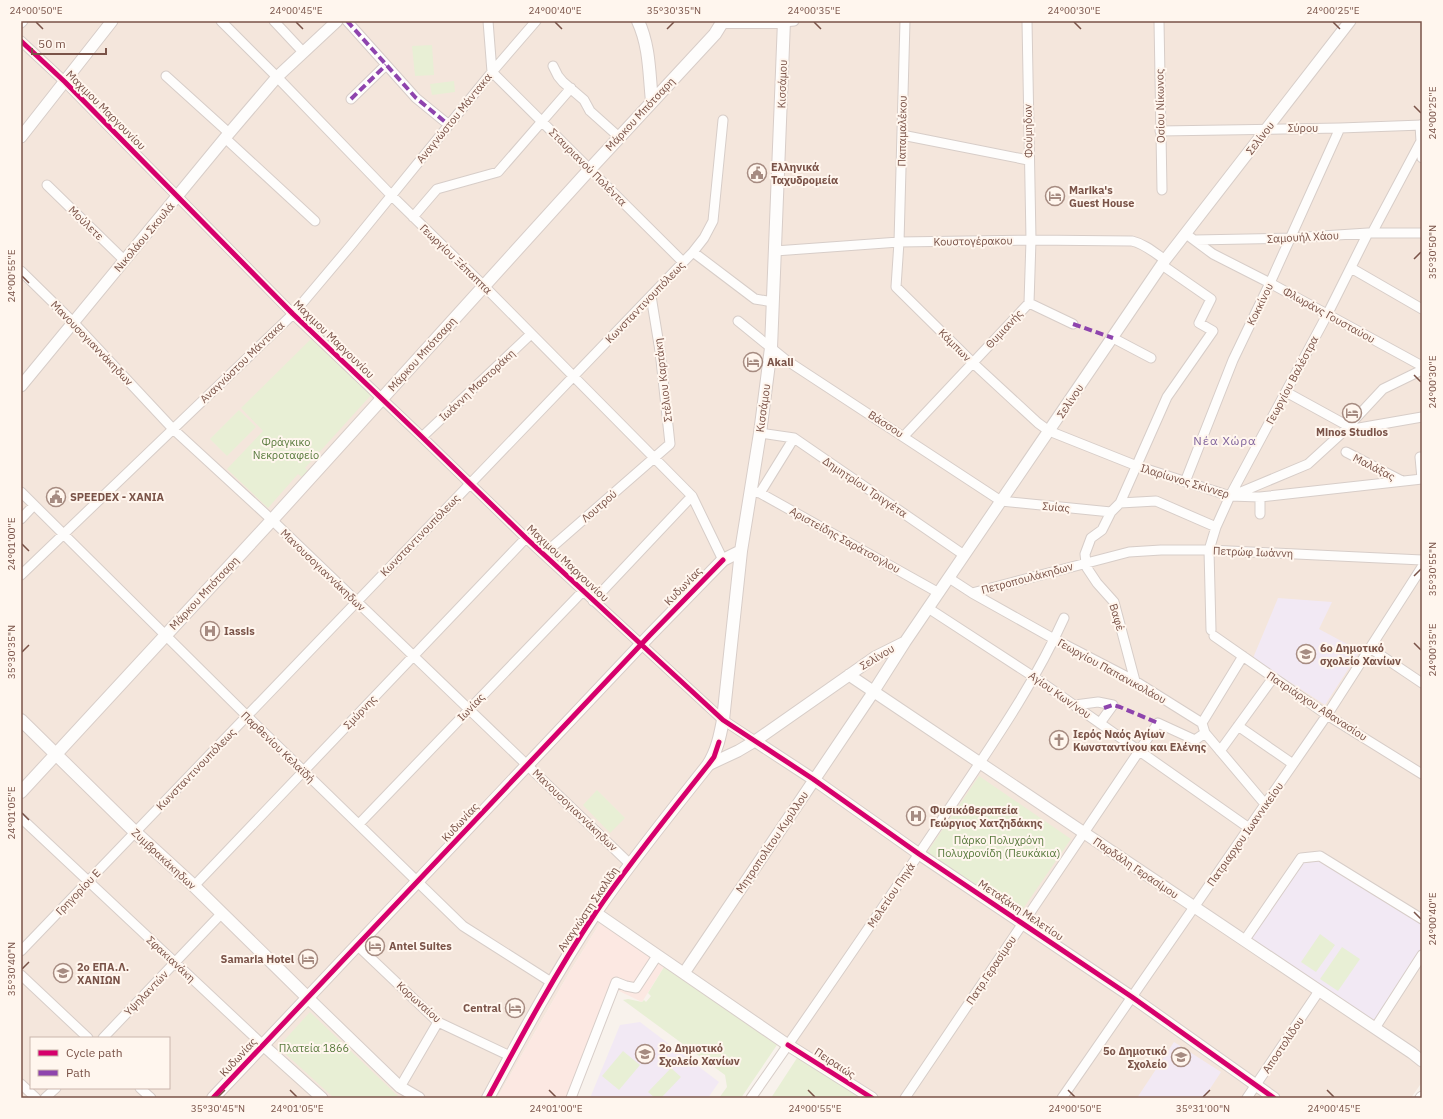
<svg xmlns="http://www.w3.org/2000/svg" width="1443" height="1119" font-family="'IBM Plex Sans',sans-serif">
<style>
.residential{fill:#f4e6dc;fill-rule:evenodd}
.commercial{fill:#fce8e2}
.education{fill:#f2e9f4}
.green{fill:#e8efd5}
.lines{fill:none;stroke-linecap:round;stroke-linejoin:round}
.minor-casing{stroke:#d7cdc8;stroke-width:11}
.tertiary-casing{stroke:#d7cdc8;stroke-width:13}
.secondary-casing{stroke:#d8cdc8;stroke-width:14}
.minor{stroke:#fefdfc;stroke-width:9}
.tertiary{stroke:#fefdfc;stroke-width:11}
.secondary{stroke:#fefdfc;stroke-width:12}
.quiet{stroke:#8e44ad;stroke-width:4;stroke-dasharray:8 4;stroke-linecap:butt}
.cycleway-casing{stroke:#fff6ee;stroke-width:8}
.cycleway{stroke:#d6006c;stroke-width:5}
.ticks{fill:none;stroke:#7a5348;stroke-width:1.5}
.labels{text-anchor:middle;dominant-baseline:central;stroke-width:4;stroke-linejoin:round;paint-order:stroke}
.street-label{font-size:11px;fill:#7a5348;stroke:#fff6ee}
.poi-label{font-size:11px;font-weight:bold;fill:#7a5348;stroke:#fff6ee;text-anchor:start}
.park-label{font-size:11px;fill:#587a3c;stroke:#fff6ee}
.neighbourhood-label{font-size:12px;letter-spacing:1px;fill:#81649d;stroke:#fff6ee}
.neatline{fill:none;stroke:#7a5348;stroke-width:1.5}
.ticks-label{font-size:10px;text-anchor:middle;fill:#7a5348}
</style>
<rect width="100%" height="100%" fill="#f8f2ec"/>
<path class="residential" d="M21 21H1422V1082L1411 1098H862L777 1045 600 923 569 973 497 1098H21ZM31 1038H169V1088H31Z"/>
<path class="commercial" d="M600 923 664 967 642 1002 617 990 576 1098H497L569 973Z"/>
<path class="education" d="M1278 598 1332 602 1319 629 1360 651 1325 705 1253 658Z
M1321 861 1422 925V947L1374 1023 1253 942 1252 937 1303 863Z
M640 1022 719 1082 708 1098H590L620 1025Z
M1174 1042 1221 1072 1204 1098H1137Z"/>
<path class="green" d="M432 45 434 75 415 76 412 46Z
M454 81 455 92 432 95 430 84Z
M312 338 372 394 305 468 308 471 302 477 298 474 268 508 227 469 263 431 241 408Z
M239 410 256 427 227 456 210 439Z
M979 776 1071 839 1018 916 926 854Z
M597 790 625 818 610 833 583 805Z
M1320 934 1335 945 1316 972 1301 962Z
M1342 947 1360 959 1338 991 1320 979Z
M664 967 777 1045 741 1098H719L727 1087 725 1075 623 1000 628 999 642 1002 644 1000 646 1002 651 996 648 993Z
M310 1012 400 1098H401H334L278 1047Z
M623 1051 640 1065 619 1090 602 1076Z
M797 1058 862 1098H771Z
M671 1068 681 1077 661 1098H655L648 1092Z"/>
<g class="lines">
<defs>
<path id="minor" d="M221 21 277 77 392 196 484 286 692 496 723 560
M274 21 303 52
M347 21 416 98 449 125
M488 21 492 72
M905 21 899 242 896 287 973 363 1038 423 1049 431 1137 466 1230 496 1260 497 1422 479
M1159 21 1162 190
M784 22 794 21
M21 23 23 21
M21 41 65 82 293 314 422 437 526 538 723 720 755 741
M553 66 558 76 563 82 584 100 590 111 619 137
M492 72 683 262
M166 76 229 133
M351 99 386 65
M1420 125 1422 158
M1160 131 1340 128 1422 125
M902 135 1028 160
M225 138 315 221
M47 185 124 260
M413 217 437 189 498 172 571 88
M1372 233 1421 141
M1186 234 1213 254 1270 283 1422 366
M1195 240 1291 238 1368 233H1422
M775 251 899 242 1031 240 1132 241C1145 244 1155 253 1165 260
M693 252 755 299 773 302
M1351 268 1422 309
M21 271 74 323 173 429 272 520 630 864
M1029 303 1073 324
M738 321 786 360 1001 501 1111 512
M1113 338 1151 358
M1286 392 1348 426 1359 428 1422 417
M760 433 794 438 964 555
M904 436 1029 303 1031 240 1027 21
M422 437 531 334
M1346 452 1402 481
M1420 457 1422 479
M1185 482 1233 360 1270 283 1340 128
M750 491 760 493 939 593
M21 492 247 716 463 926 551 982
M760 493 794 438
M1234 495 1308 464 1343 432 1383 389 1422 370
M1260 497V514
M1120 503 1156 501 1216 527
M21 519 34 505
M544 554 670 444 660 351 651 296
M21 575 293 314 352 244 492 72 536 21
M949 578 972 593 1054 639 1135 681 1202 723 1205 733 1265 804
M972 593 1129 552 1161 550H1209L1422 560
M593 601 692 496
M928 608 1034 677 1249 828
M1211 630 1209 550 1216 527 1230 496 1327 315 1368 233
M1214 636 1327 715 1422 774
M1370 648 1422 683
M1135 681 1114 602 1097 583 1087 568 1086 563 1085 554 1091 538 1102 530 1111 512 1120 503 1167 397 1213 331 1199 323 1211 299 1162 265
M1075 705 1098 702 1113 705 1100 723
M1202 723 1243 656
M1238 726 1293 764
M1220 751 1273 678
M21 818 263 1045
M359 824 583 591
M194 886 526 538
M1244 941 1301 858 1320 856 1422 919
M358 946 438 1022 510 1056
M21 951 693 252 704 238 713 221 723 120
M21 975 88 1038
M1375 1028 1422 955
M103 1038 222 913
M21 1084 36 1098
M400 1087 438 1022
M140 1088 151 1098
M45 1098 56 1088
M571 1098 616 982 626 986 636 988 657 956
M751 1098C816 1005 880 912 943 818 986 753 1032 689 1064 618
M905 1098 1158 723 1195 740 1205 733
M1062 1098 1327 715 1422 567
M1247 1098 1319 991"/>
<path id="tertiary" d="M21 137 112 21
M21 386 225 138 277 77 337 21
M849 675 1412 1053 1422 1061
M755 741 813 779 919 854 1132 997 1274 1098
M708 765 738 751 755 741 875 657 905 642
M596 913 788 1045 872 1098
M684 973 870 697 905 642 1165 260 1350 21
M308 998 400 1087 419 1098
M263 1045 322 1098
M1421 1098 1422 1097"/>
<path id="secondary" d="M638 21C650 47 649 74 652 101
M727 22H784
M21 720 135 832 194 886 308 998
M21 792 272 520 590 169 715 34 723 21
M213 1098 650 635 723 560 741 551
M488 1098C522 1035 556 972 596 912 631 861 670 813 708 765 717 751 720 736 723 720L741 551 760 433 771 348 784 21"/>
</defs>
<use href="#minor" class="minor-casing"/>
<use href="#tertiary" class="tertiary-casing"/>
<use href="#secondary" class="secondary-casing"/>
<use href="#minor" class="minor"/>
<use href="#tertiary" class="tertiary"/>
<use href="#secondary" class="secondary"/>
<path class="quiet" d="M347 21 416 98 449 125
M351 99 386 65
M1073 324 1113 338
M1104 708 1113 705 1120 707 1158 723"/>
<defs>
<path id="cycleway" d="M21 41 65 82 293 314 422 437 526 538 723 720 813 779 919 854 1132 997 1274 1098
M788 1045 872 1098
M213 1098 650 635 723 560
M488 1098C522 1035 556 972 596 912 631 861 670 813 708 765L714 757 719 742"/>
</defs>
<use href="#cycleway" class="cycleway-casing"/>
<use href="#cycleway" class="cycleway"/>
</g>
<path class="ticks" d="M36 22 43 29M296 22 303 29M555 22 562 29M814 22 821 29M1074 22 1081 29M1333 22 1340 29M667 29 674 22M1414 106 1421 113M1414 259 1421 252M22 276 29 283M1414 375 1421 382M22 544 29 551M1414 576 1421 569M1414 643 1421 650M22 652 29 645M22 813 29 820M1414 912 1421 919M22 969 29 962M290 1090 297 1097M549 1090 556 1097M808 1090 815 1097M1068 1090 1075 1097M1327 1090 1334 1097M218 1097 225 1090M1203 1097 1210 1090"/>
<defs>
<symbol id="civic-ring" viewBox="-11 -11 22 22"><circle r="9.5" fill="#fff6ee" stroke="#a68b81" stroke-width="1.5"/><path d="M-.6-6.5H3V-4.5H.6V-3L4-1V1h2V6H-6V1h2V-1L-.6-3ZM-1.2 2.5V6h2.4V2.5Z" fill="#a68b81"/></symbol>
<symbol id="hotel-ring" viewBox="-11 -11 22 22"><circle r="9.5" fill="#fff6ee" stroke="#a68b81" stroke-width="1.5"/><path d="M-6-4.5h1.5V1H6V5H4.5V3h-9V5H-6ZM-4 0a1.8 1.8 0 1 1 3.6 0ZM.5 0V-2.5h3Q6-2.5 6 0Z" fill="#a68b81"/></symbol>
<symbol id="hospital-ring" viewBox="-11 -11 22 22"><circle r="9.5" fill="#fff6ee" stroke="#a68b81" stroke-width="1.5"/><path d="M-5-5h3v3.5h4V-5h3V5h-3V1.5h-4V5h-3Z" fill="#a68b81"/></symbol>
<symbol id="school-ring" viewBox="-11 -11 22 22"><circle r="9.5" fill="#fff6ee" stroke="#a68b81" stroke-width="1.5"/><path d="M0-5L7-2L0 1L-7-2ZM-4 1L0 2.5L4 1V4Q0 6-4 4Z" fill="#a68b81"/></symbol>
<symbol id="church-ring" viewBox="-11 -11 22 22"><circle r="9.5" fill="#fff6ee" stroke="#a68b81" stroke-width="1.5"/><path d="M-1.2-6h2.4v3.5h3.3v2.4h-3.3V6h-2.4V-.1h-3.3v-2.4h3.3Z" fill="#a68b81"/></symbol>
</defs>
<g fill-rule="evenodd">
<use href="#civic-ring" x="746" y="162" width="22" height="22"/>
<use href="#hotel-ring" x="1044" y="185" width="22" height="22"/>
<use href="#hotel-ring" x="742" y="351" width="22" height="22"/>
<use href="#hotel-ring" x="1341" y="402" width="22" height="22"/>
<use href="#civic-ring" x="45" y="486" width="22" height="22"/>
<use href="#hospital-ring" x="199" y="620" width="22" height="22"/>
<use href="#school-ring" x="1295" y="643" width="22" height="22"/>
<use href="#church-ring" x="1048" y="729" width="22" height="22"/>
<use href="#hospital-ring" x="905" y="805" width="22" height="22"/>
<use href="#hotel-ring" x="364" y="935" width="22" height="22"/>
<use href="#hotel-ring" x="297" y="948" width="22" height="22"/>
<use href="#school-ring" x="52" y="962" width="22" height="22"/>
<use href="#hotel-ring" x="504" y="997" width="22" height="22"/>
<use href="#school-ring" x="634" y="1043" width="22" height="22"/>
<use href="#school-ring" x="1170" y="1046" width="22" height="22"/>
</g>
<g class="labels">
<g class="street-label">
<text transform="translate(782 84) rotate(-88)">Κισσάμου</text>
<text transform="translate(1160 106) rotate(-91)">Οσίου Νίκωνος</text>
<text transform="translate(106 110) rotate(45)">Μαχιμου Mαργουνίου</text>
<text transform="translate(640 114) rotate(-47)">Μάρκου Μπότσαρη</text>
<text transform="translate(454 118) rotate(-51)">Αναγνώστου Μάντακα</text>
<text x="1303" y="128">Σύρου</text>
<text transform="translate(902 131) rotate(-89)">Παπαμαλέκου</text>
<text transform="translate(1028 131) rotate(-91)">Φούμηδων</text>
<text transform="translate(1260 138) rotate(-52)">Σελίνου</text>
<text transform="translate(588 167) rotate(45)">Σταυριανού Πολέντα</text>
<text transform="translate(86 223) rotate(44)">Μούλετε</text>
<text transform="translate(144 237) rotate(-50)">Νικολάου Σκουλά</text>
<text transform="translate(1303 237) rotate(-3)">Σαμουήλ Χάου</text>
<text transform="translate(973 241) rotate(-1)">Κουστογέρακου</text>
<text transform="translate(456 259) rotate(44)">Γεωργίου Ξέπαππα</text>
<text transform="translate(645 302) rotate(-46)">Κωνσταντινουπόλεως</text>
<text transform="translate(1260 304) rotate(-64)">Κοκκίνου</text>
<text transform="translate(1329 315) rotate(29)">Φλωράνς Γουσταύου</text>
<text transform="translate(1004 329) rotate(-47)">Θυμιανής</text>
<text transform="translate(334 339) rotate(44)">Μαχιμου Mαργουνίου</text>
<text transform="translate(92 343) rotate(46)">Μανουσογιαννάκηδων</text>
<text transform="translate(955 345) rotate(45)">Κάμπων</text>
<text transform="translate(422 354) rotate(-48)">Μάρκου Μπότσαρη</text>
<text transform="translate(242 362) rotate(-44)">Αναγνώστου Μάντακα</text>
<text transform="translate(663 380) rotate(-97)">Στέλιου Καρτάκη</text>
<text transform="translate(1292 380) rotate(-62)">Γεωργίου Βαλέστρα</text>
<text transform="translate(477 385) rotate(-43)">Ιωάννη Μαστοράκη</text>
<text transform="translate(1070 401) rotate(-56)">Σελίνου</text>
<text transform="translate(763 408) rotate(-82)">Κισσάμου</text>
<text transform="translate(886 424) rotate(33)">Βάσσου</text>
<text transform="translate(1374 467) rotate(27)">Μαλάξας</text>
<text transform="translate(1185 481) rotate(17)">Ιλαρίωνος Σκίννερ</text>
<text transform="translate(865 487) rotate(34)">Δημητρίου Τριγγέτα</text>
<text transform="translate(599 506) rotate(-41)">Λουτρού</text>
<text transform="translate(1056 507) rotate(5)">Συίας</text>
<text transform="translate(420 535) rotate(-46)">Κωνσταντινουπόλεως</text>
<text transform="translate(845 540) rotate(29)">Αριστείδης Σαράτσογλου</text>
<text transform="translate(1253 552) rotate(2)">Πετρώφ Ιωάννη</text>
<text transform="translate(568 563) rotate(43)">Μαχιμου Mαργουνίου</text>
<text transform="translate(323 570) rotate(44)">Μανουσογιαννάκηδων</text>
<text transform="translate(1027 578) rotate(-15)">Πετροπουλάκηδων</text>
<text transform="translate(683 586) rotate(-46)">Κυδωνίας</text>
<text transform="translate(204 593) rotate(-47)">Μάρκου Μπότσαρη</text>
<text transform="translate(1117 617) rotate(73)">Βαφέ</text>
<text transform="translate(877 657) rotate(-31)">Σελίνου</text>
<text transform="translate(1112 671) rotate(29)">Γεωργίου Παπανικολάου</text>
<text transform="translate(1060 695) rotate(35)">Αγίου Κων/νου</text>
<text transform="translate(1317 706) rotate(33)">Πατριάρχου Αθανασίου</text>
<text transform="translate(471 707) rotate(-46)">Ιωνίας</text>
<text transform="translate(360 712) rotate(-46)">Σμύρνης</text>
<text transform="translate(278 747) rotate(44)">Παρθενίου Κελαϊδή</text>
<text transform="translate(196 769) rotate(-46)">Κωνσταντινουπόλεως</text>
<text transform="translate(575 810) rotate(44)">Μανουσογιαννάκηδων</text>
<text transform="translate(460 822) rotate(-47)">Κυδωνίας</text>
<text transform="translate(1245 834) rotate(-55)">Πατριαρχου Ιωαννικείου</text>
<text transform="translate(772 842) rotate(-56)">Μητροπολίτου Κυρίλλου</text>
<text transform="translate(164 859) rotate(43)">Ζυμβρακάκηδων</text>
<text transform="translate(1136 868) rotate(34)">Παρδάλη Γερασίμου</text>
<text transform="translate(78 892) rotate(-46)">Γρηγορίου Ε</text>
<text transform="translate(891 895) rotate(-56)">Μελετίου Πηγά</text>
<text transform="translate(588 909) rotate(-56)">Αναγνώστη Σκαλίδη</text>
<text transform="translate(1021 910) rotate(34)">Μεταξάκη Μελετίου</text>
<text transform="translate(171 959) rotate(43)">Σφακιανάκη</text>
<text transform="translate(991 970) rotate(-56)">Πατρ.Γερασίμου</text>
<text transform="translate(146 993) rotate(-46)">Υψηλαντών</text>
<text transform="translate(419 1002) rotate(42)">Κορωναίου</text>
<text transform="translate(1283 1045) rotate(-56)">Αποστολίδου</text>
<text transform="translate(238 1057) rotate(-47)">Κυδωνίας</text>
<text transform="translate(835 1063) rotate(33)">Πειραιώς</text>
</g>
<g class="poi-label">
<text x="771" y="167">Ελληνικά<tspan x="771" dy="13">Ταχυδρομεία</tspan></text>
<text x="1069" y="190">Marika's<tspan x="1069" dy="13">Guest House</tspan></text>
<text x="767" y="362">Akali</text>
<text x="1352" y="432" text-anchor="middle">Minos Studios</text>
<text x="70" y="497">SPEEDEX - ΧΑΝΙΑ</text>
<text x="224" y="631">Iassis</text>
<text x="1320" y="648">6ο Δημοτικό<tspan x="1320" dy="13">σχολείο Χανίων</tspan></text>
<text x="1073" y="734">Ιερός Ναός Αγίων<tspan x="1073" dy="13">Κωνσταντίνου και Ελένης</tspan></text>
<text x="930" y="810">Φυσικόθεραπεία<tspan x="930" dy="13">Γεώργιος Χατζηδάκης</tspan></text>
<text x="389" y="946">Antel Suites</text>
<text x="294" y="959" text-anchor="end">Samaria Hotel</text>
<text x="77" y="967">2ο ΕΠΑ.Λ.<tspan x="77" dy="13">ΧΑΝΙΩΝ</tspan></text>
<text x="501" y="1008" text-anchor="end">Central</text>
<text x="659" y="1048">2ο Δημοτικό<tspan x="659" dy="13">Σχολείο Χανίων</tspan></text>
<text x="1167" y="1051" text-anchor="end">5ο Δημοτικό<tspan x="1167" dy="13">Σχολείο</tspan></text>
</g>
<g class="park-label">
<text x="286" y="442">Φράγκικο<tspan x="286" dy="13">Νεκροταφείο</tspan></text>
<text x="999" y="840">Πάρκο Πολυχρόνη<tspan x="999" dy="13">Πολυχρονίδη (Πευκάκια)</tspan></text>
<text x="314" y="1048">Πλατεία 1866</text>
</g>
<g class="neighbourhood-label">
<text x="1225" y="440">Νέα Χώρα</text>
</g>
</g>
<rect width="1443" height="1119" fill="none" stroke="#fff6ee" stroke-width="44"/>
<rect x="30" y="1037" width="140" height="52" fill="#fff6ee" stroke="#cab5ac"/>
<rect x="38" y="1050" width="20" height="6" fill="#d6006c" stroke="#cab5ac"/>
<text x="66" y="1057" font-size="12" fill="#7a5348">Cycle path</text>
<rect x="38" y="1070" width="20" height="6" fill="#8e44ad" stroke="#cab5ac"/>
<text x="66" y="1077" font-size="12" fill="#7a5348">Path</text>
<path d="M32 48v6h74v-6" fill="none" stroke="#7a5348" stroke-width="2"/>
<text x="38" y="48" font-size="12" fill="#7a5348" stroke="#fff6ee" stroke-width="3" paint-order="stroke">50 m</text>
<rect x="22" y="22" width="1399" height="1075" class="neatline"/>
<g class="ticks-label">
<text x="36" y="14">24°00'50"E</text>
<text x="296" y="14">24°00'45"E</text>
<text x="555" y="14">24°00'40"E</text>
<text x="674" y="14">35°30'35"N</text>
<text x="814" y="14">24°00'35"E</text>
<text x="1074" y="14">24°00'30"E</text>
<text x="1333" y="14">24°00'25"E</text>
<text transform="translate(1432 113) rotate(-90)" y="4">24°00'25"E</text>
<text transform="translate(1432 252) rotate(-90)" y="4">35°30'50"N</text>
<text transform="translate(11 276) rotate(-90)" y="4">24°00'55"E</text>
<text transform="translate(1432 382) rotate(-90)" y="4">24°00'30"E</text>
<text transform="translate(11 544) rotate(-90)" y="4">24°01'00"E</text>
<text transform="translate(1432 569) rotate(-90)" y="4">35°30'55"N</text>
<text transform="translate(1432 650) rotate(-90)" y="4">24°00'35"E</text>
<text transform="translate(11 652) rotate(-90)" y="4">35°30'35"N</text>
<text transform="translate(11 813) rotate(-90)" y="4">24°01'05"E</text>
<text transform="translate(1432 919) rotate(-90)" y="4">24°00'40"E</text>
<text transform="translate(11 969) rotate(-90)" y="4">35°30'40"N</text>
<text x="218" y="1112">35°30'45"N</text>
<text x="297" y="1112">24°01'05"E</text>
<text x="556" y="1112">24°01'00"E</text>
<text x="815" y="1112">24°00'55"E</text>
<text x="1075" y="1112">24°00'50"E</text>
<text x="1203" y="1112">35°31'00"N</text>
<text x="1334" y="1112">24°00'45"E</text>
</g>
</svg>
